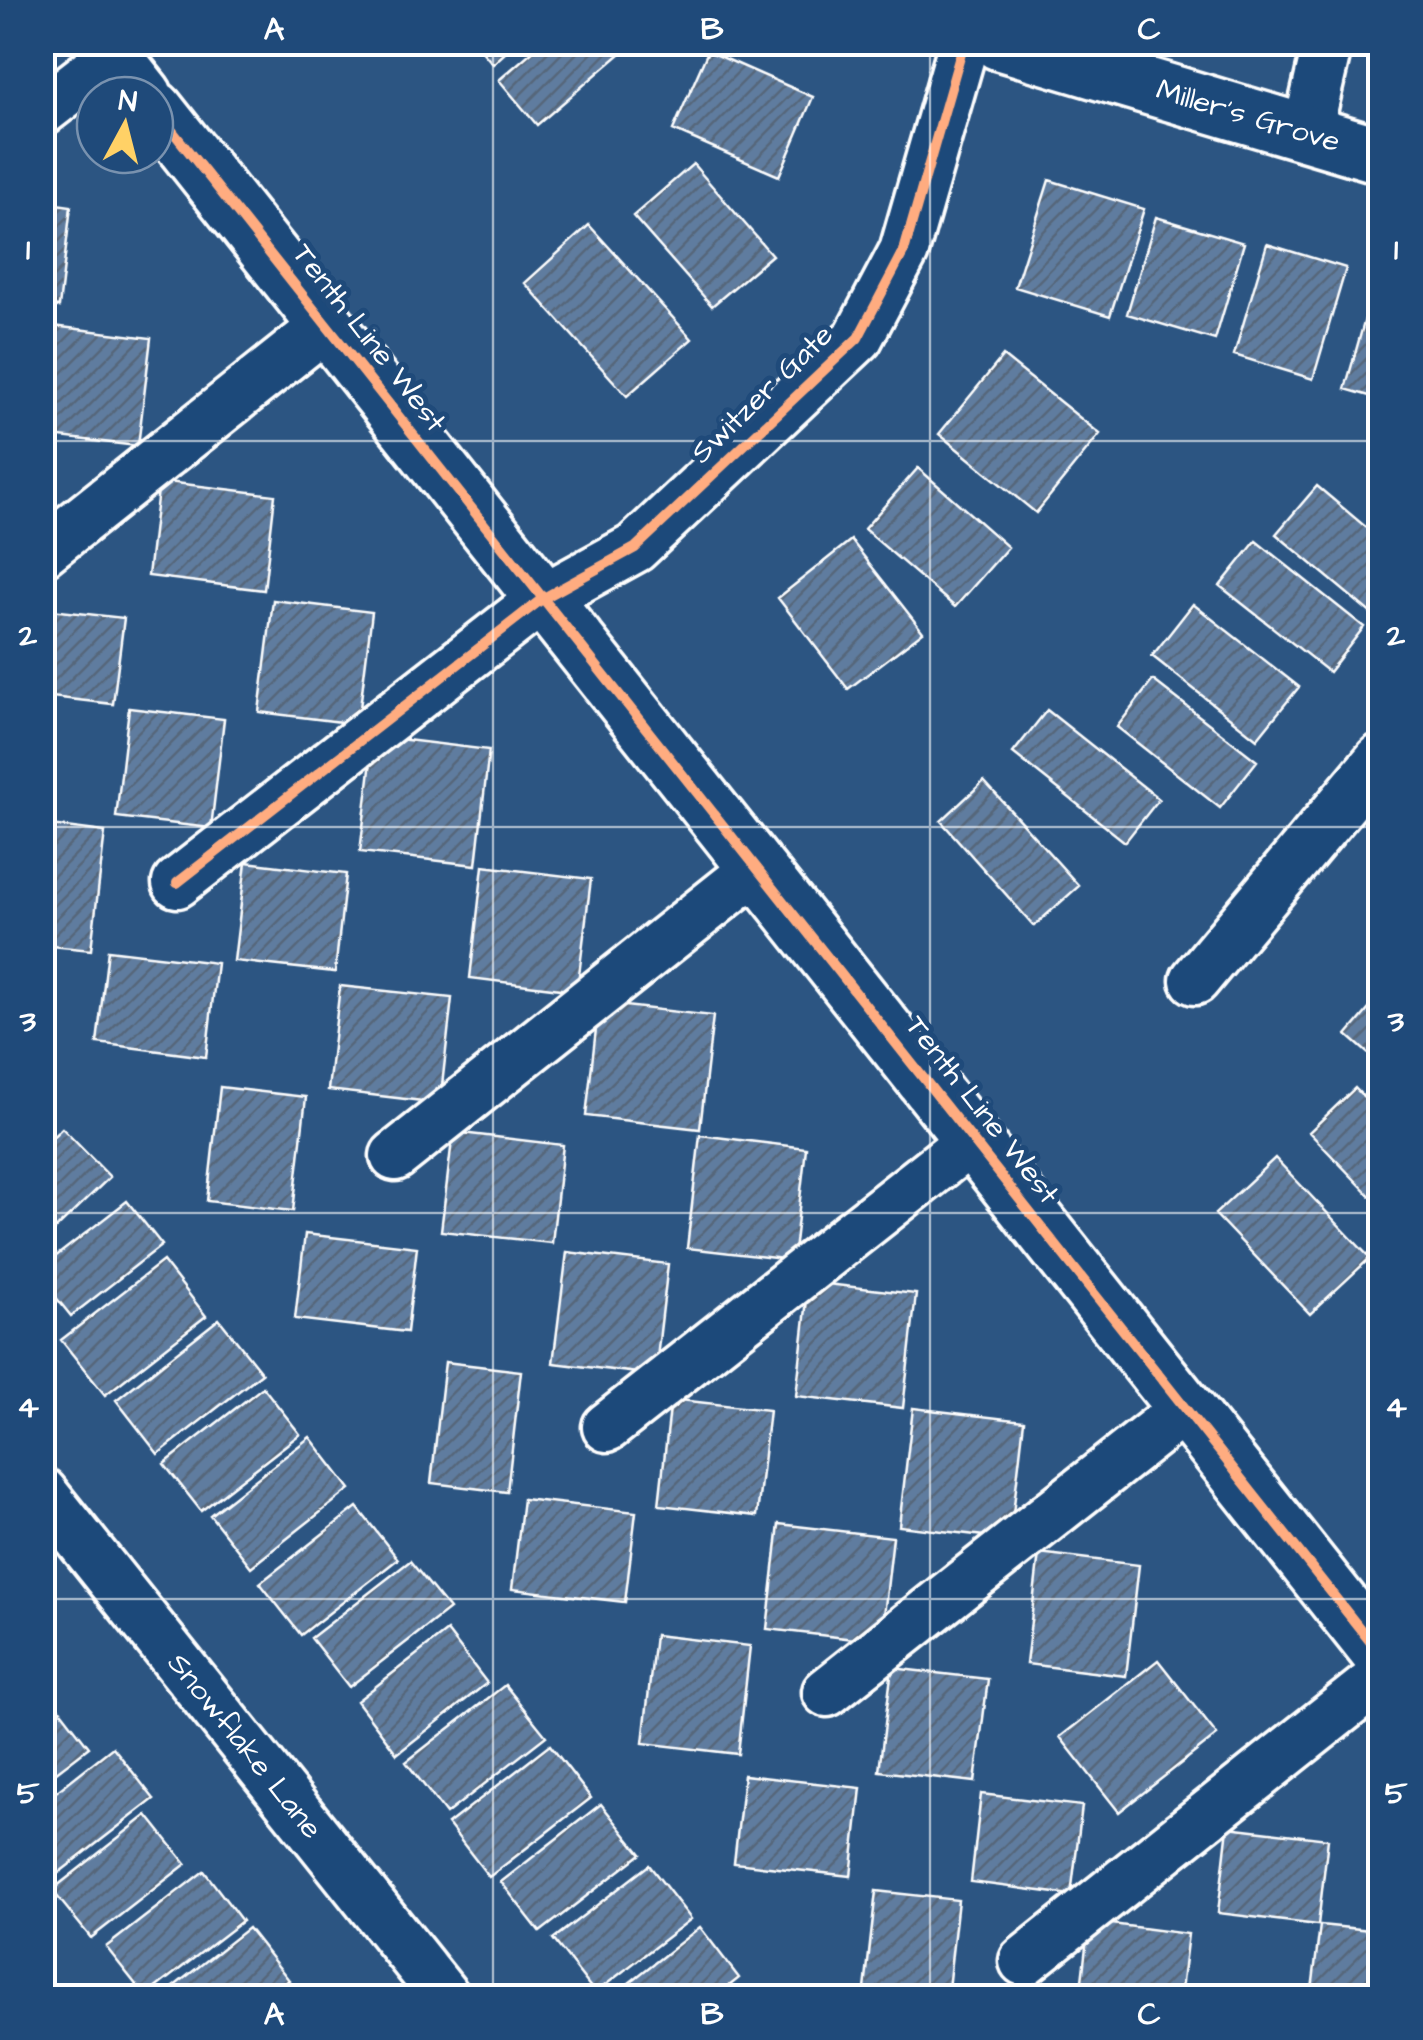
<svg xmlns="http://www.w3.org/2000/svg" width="1423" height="2040" font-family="'Architects Daughter',sans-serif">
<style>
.building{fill:url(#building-hatch);stroke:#fff;stroke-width:2.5}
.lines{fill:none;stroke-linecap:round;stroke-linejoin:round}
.minor-casing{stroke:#fff;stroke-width:55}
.tertiary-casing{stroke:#fff;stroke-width:62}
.minor{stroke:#1f4a7a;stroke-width:48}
.tertiary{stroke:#1f4a7a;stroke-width:55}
.cycleway-casing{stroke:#1f4a7a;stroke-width:16}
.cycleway{stroke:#ffac80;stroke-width:10}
.grid{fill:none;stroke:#fff;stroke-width:2.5;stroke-opacity:0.55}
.labels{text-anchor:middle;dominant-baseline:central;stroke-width:10;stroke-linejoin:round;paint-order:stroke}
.street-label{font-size:30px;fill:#fff;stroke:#1f4a7a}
.neatline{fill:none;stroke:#fff;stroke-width:4}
.grid-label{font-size:32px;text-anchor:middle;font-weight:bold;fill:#fff}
</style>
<defs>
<pattern id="building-hatch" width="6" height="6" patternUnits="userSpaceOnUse" patternTransform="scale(2.5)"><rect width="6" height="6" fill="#5e7c9f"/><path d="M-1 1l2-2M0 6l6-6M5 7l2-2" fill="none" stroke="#56667a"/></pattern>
</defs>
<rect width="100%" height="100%" fill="#2c5582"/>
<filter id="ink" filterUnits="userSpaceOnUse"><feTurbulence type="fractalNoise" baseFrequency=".01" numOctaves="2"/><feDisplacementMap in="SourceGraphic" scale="20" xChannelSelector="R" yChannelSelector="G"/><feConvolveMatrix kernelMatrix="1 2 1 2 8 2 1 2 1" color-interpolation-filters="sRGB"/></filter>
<g filter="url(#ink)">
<path class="building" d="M474 42H517L493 64Z
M543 42H634L537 125 499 80Z
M708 51 813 97 779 176 673 130Z
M693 164 772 255 712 306 633 216Z
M1049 180 1144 209 1110 316 1015 287Z
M42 202 71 206 59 307 42 305Z
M1156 217 1244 243 1215 340 1127 314Z
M589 225 692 339 627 396 525 283Z
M1267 244 1346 268 1313 379 1234 355Z
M1373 291 1380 293V399L1345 389Z
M45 325 151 338 138 446 42 435Z
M1003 356 1100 434 1036 513 939 434Z
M918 468 1008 547 955 607 864 529Z
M159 481 275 495 264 590 148 576Z
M1317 486 1380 539V605L1373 615 1276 534Z
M851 540 923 632 848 689 778 598Z
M1256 541 1364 627 1329 672 1220 586Z
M273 600 372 612 358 724 259 712Z
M1193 604 1299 687 1257 739 1152 656Z
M42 609 124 618 113 704 42 696Z
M1153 680 1257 761 1220 808 1117 727Z
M129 708 224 719 211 828 116 817Z
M1047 710 1159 799 1125 842 1013 753Z
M374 736 489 750 476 865 360 852Z
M984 781 1079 886 1034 926 941 821Z
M42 824 105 832 91 950 42 945Z
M246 862 346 874 335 972 234 961Z
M483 866 591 879 577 991 470 978Z
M108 950 217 963 206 1057 97 1043Z
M340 986 452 998 440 1103 328 1090Z
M1380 996V1064L1347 1035Z
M599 1003 713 1016 700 1129 586 1116Z
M220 1087 306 1097 293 1211 207 1201Z
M1355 1088 1380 1114V1206L1309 1132Z
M62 1128 110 1177 42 1242V1147Z
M453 1132 563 1145 552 1243 441 1231Z
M700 1135 806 1148 793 1260 687 1248Z
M1275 1158 1370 1258 1310 1314 1215 1214Z
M127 1201 162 1245 71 1316 42 1280V1267Z
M305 1234 417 1247 407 1332 295 1319Z
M567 1252 668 1264 655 1375 553 1363Z
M163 1261 206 1316 105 1395 61 1340Z
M809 1282 916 1294 903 1408 796 1396Z
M219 1319 262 1373 158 1454 116 1400Z
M445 1362 521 1371 507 1492 431 1483Z
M263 1387 300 1434 201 1511 164 1464Z
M671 1399 769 1410 757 1516 659 1505Z
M913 1408 1024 1421 1010 1539 899 1526Z
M310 1437 350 1489 251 1567 210 1515Z
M523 1499 636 1512 625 1602 512 1589Z
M357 1507 398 1559 301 1635 260 1583Z
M779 1524 893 1537 881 1642 767 1629Z
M1039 1553 1139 1565 1126 1676 1026 1664Z
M410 1561 449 1609 349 1687 311 1638Z
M447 1631 487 1683 397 1754 357 1701Z
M655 1635 750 1646 738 1754 643 1743Z
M1158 1660 1217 1735 1119 1812 1060 1737Z
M42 1662 56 1679 42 1690Z
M892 1668 988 1679 975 1782 879 1771Z
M505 1685 546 1736 446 1814 406 1762Z
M48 1694 89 1747 42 1783V1699Z
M550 1745 591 1798 489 1877 448 1824Z
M113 1747 154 1799 47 1882 42 1876V1803Z
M744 1775 861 1788 851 1876 734 1863Z
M981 1794 1082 1806 1071 1895 971 1882Z
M601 1804 641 1854 540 1932 501 1882Z
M147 1815 186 1864 91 1938 52 1890Z
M1228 1827 1328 1839 1318 1925 1218 1913Z
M649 1865 691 1919 595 1993 553 1939Z
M204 1871 242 1921 145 1996 106 1947Z
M876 1891 958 1900 947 1998H864Z
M1089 1921 1188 1934 1180 1998H1080Z
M1320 1925 1380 1931V1998H1311Z
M700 1927 739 1978 714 1998H610Z
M248 1928 289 1980 267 1998H159Z"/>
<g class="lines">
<defs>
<g id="minor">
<path d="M42 111 113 56"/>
<path d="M1307 133 1328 42"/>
<path d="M42 552 327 325"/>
<path d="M177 883 542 599 635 548 858 338 904 251 964 42"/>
<path d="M1195 980 1380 759"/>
<path d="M395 1156 757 868"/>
<path d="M607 1427 973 1139"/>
<path id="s1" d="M42 1492 446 1998"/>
<path d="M827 1692 1186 1408"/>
<path d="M1024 1961 1380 1678"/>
</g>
<g id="tertiary">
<path d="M102 42 144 95"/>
<path id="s2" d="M999 42 1380 155"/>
<path d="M155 109 1380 1654"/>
</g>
</defs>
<use href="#minor" class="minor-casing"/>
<use href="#tertiary" class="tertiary-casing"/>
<use href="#minor" class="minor"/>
<use href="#tertiary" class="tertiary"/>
<defs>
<path id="cycleway" d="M155 109 1380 1654
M177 883 542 599 635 548 858 338 904 251 964 42"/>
</defs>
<use href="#cycleway" class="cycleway-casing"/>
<use href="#cycleway" class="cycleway"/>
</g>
</g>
<path class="grid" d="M493 42V1998M930 42V1998M42 441H1380M42 827H1380M42 1213H1380M42 1599H1380"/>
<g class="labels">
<g class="street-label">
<text stroke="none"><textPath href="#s2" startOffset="260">Miller's Grove</textPath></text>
<text transform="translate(369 338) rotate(52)">Tenth Line West</text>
<text transform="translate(762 394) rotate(-44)">Switzer Gate</text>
<text transform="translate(982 1110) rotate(52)">Tenth Line West</text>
<text stroke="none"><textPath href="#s1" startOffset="325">Snowflake Lane</textPath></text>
</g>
</g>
<rect width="1423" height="2040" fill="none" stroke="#1f4a7a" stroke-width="110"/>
<g transform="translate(125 125) rotate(7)"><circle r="48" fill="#1f4a7a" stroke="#7992af" stroke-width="2.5"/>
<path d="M0-8L18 38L0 25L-18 38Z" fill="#ffd166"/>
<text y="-15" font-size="28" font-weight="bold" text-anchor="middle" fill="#ffffff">N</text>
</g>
<rect x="55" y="55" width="1313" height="1930" class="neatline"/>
<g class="grid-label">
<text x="274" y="39">A</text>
<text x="712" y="39">B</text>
<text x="1149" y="39">C</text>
<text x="28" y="259">1</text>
<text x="1396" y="259">1</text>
<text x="28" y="645">2</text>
<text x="1396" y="645">2</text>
<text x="28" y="1031">3</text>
<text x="1396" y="1031">3</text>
<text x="28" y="1417">4</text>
<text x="1396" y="1417">4</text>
<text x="28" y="1803">5</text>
<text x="1396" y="1803">5</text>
<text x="274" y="2024">A</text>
<text x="712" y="2024">B</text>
<text x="1149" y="2024">C</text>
</g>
</svg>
